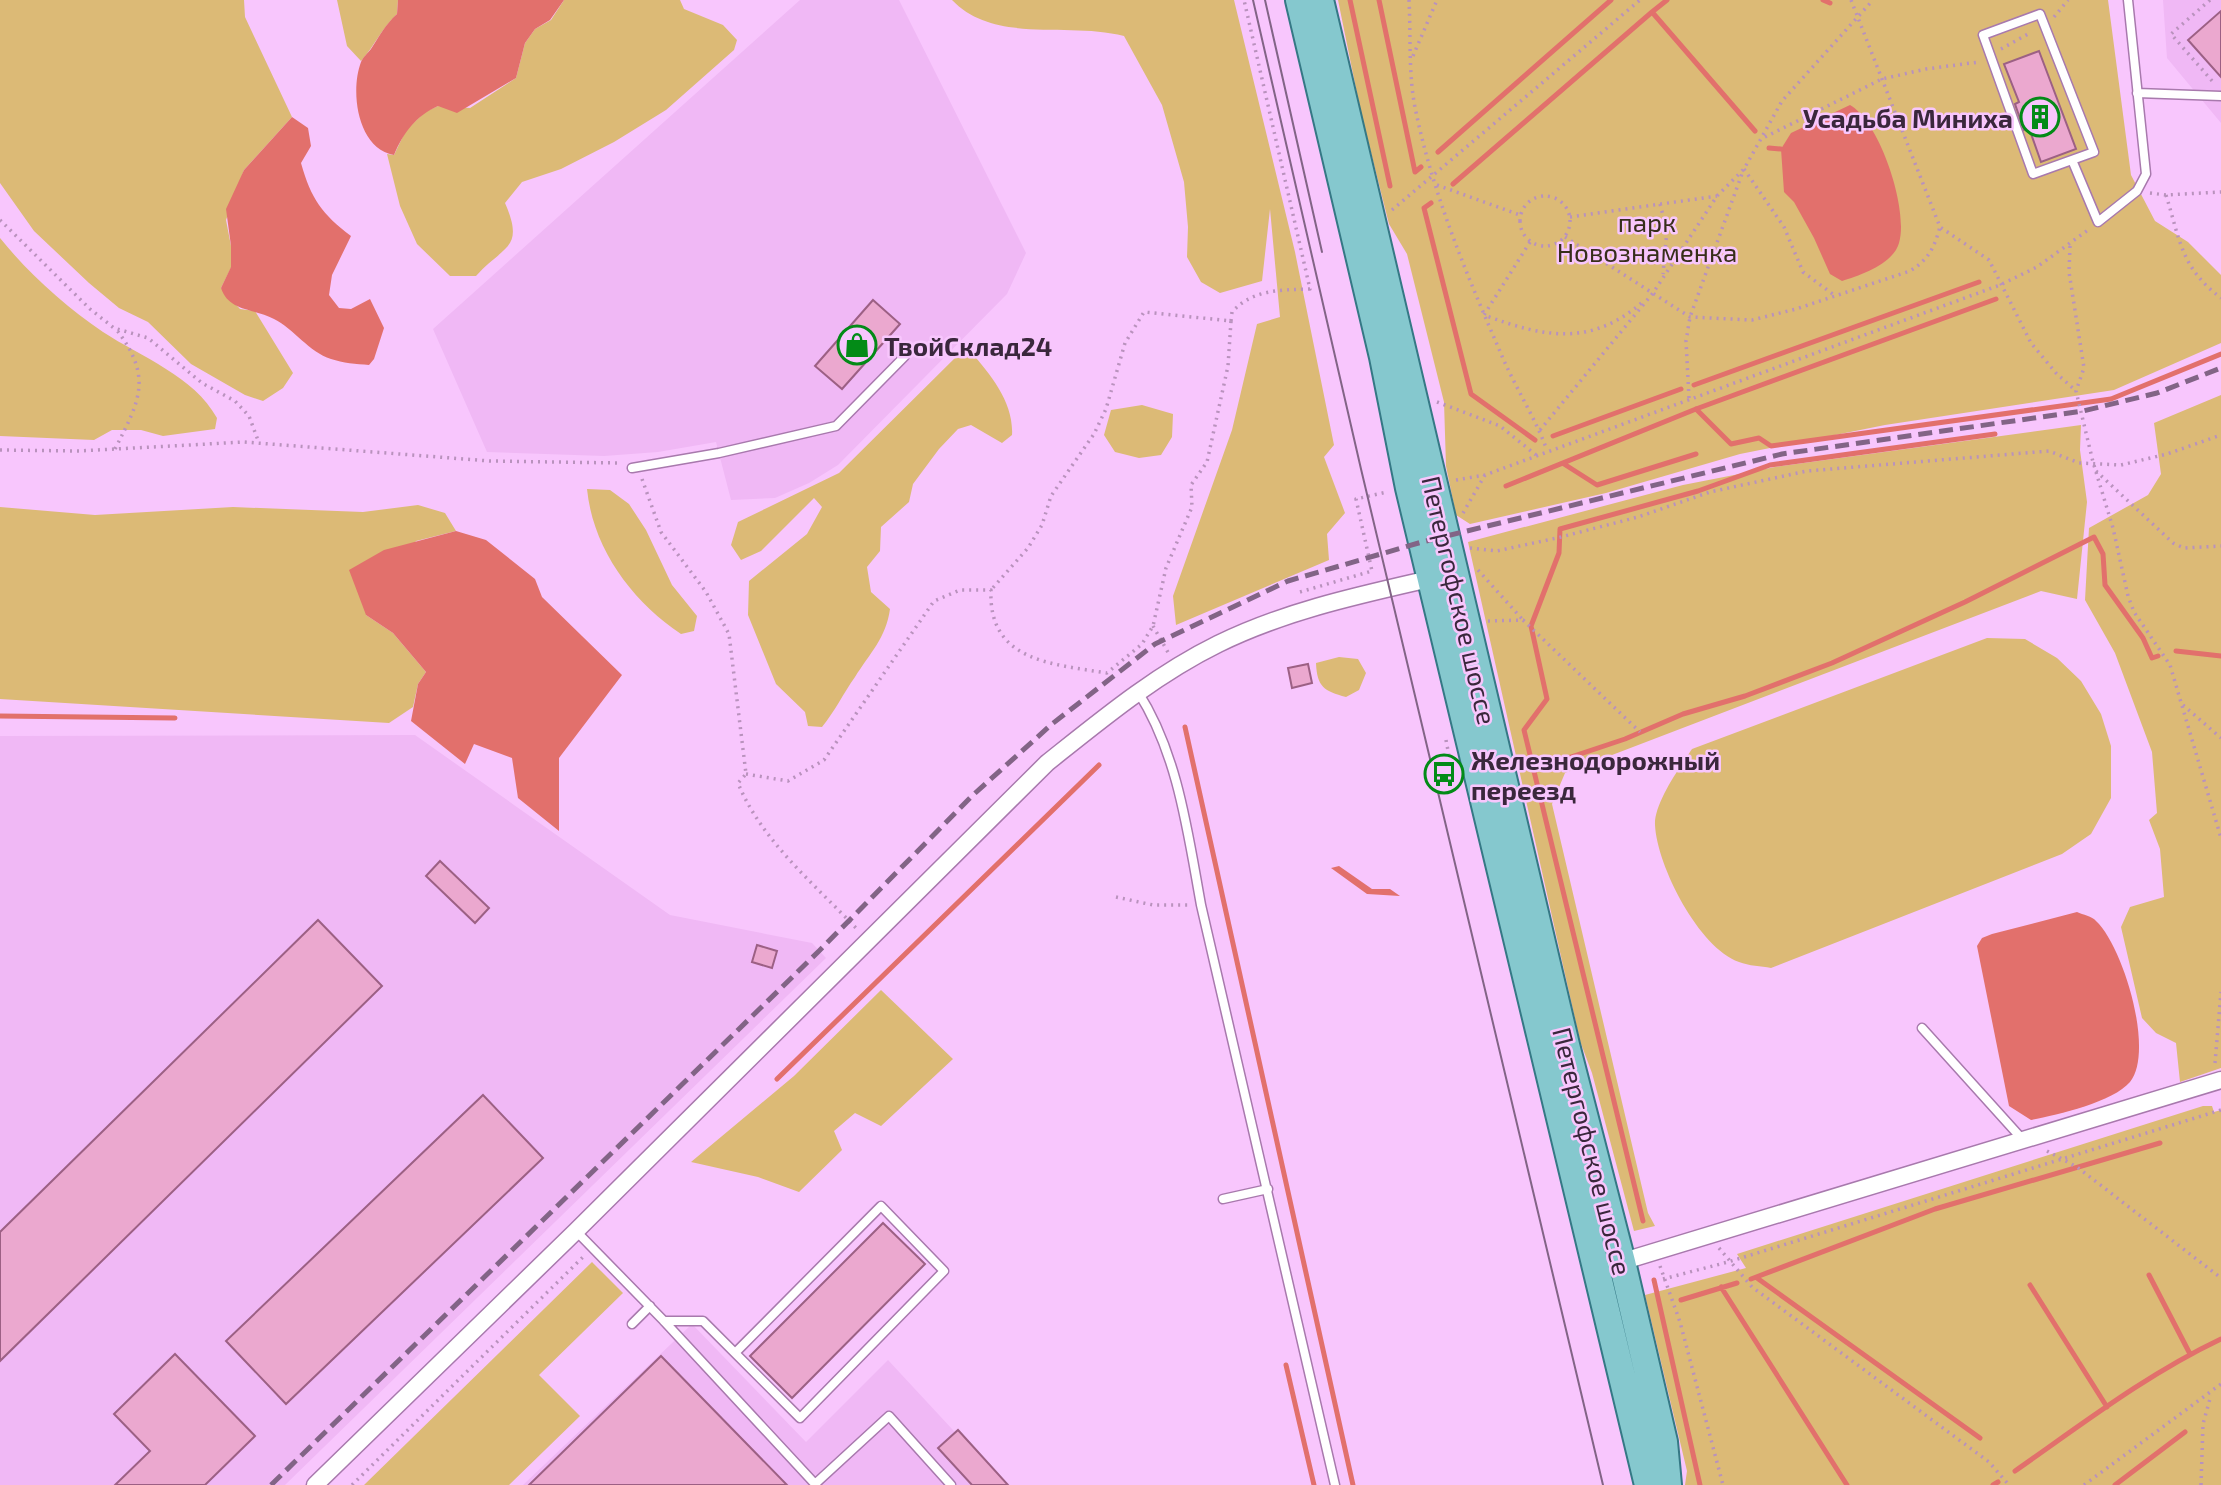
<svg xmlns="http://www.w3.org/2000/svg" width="2221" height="1485" font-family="'Exo 2',sans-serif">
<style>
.built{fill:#f0b8f5}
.green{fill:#dcba76}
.water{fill:#e2706c}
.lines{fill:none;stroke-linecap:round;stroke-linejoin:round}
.stream{stroke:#e2706c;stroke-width:5}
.building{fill:#eba8cf;stroke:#9c6084;stroke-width:2}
.service-casing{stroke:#a879ad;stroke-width:11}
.minor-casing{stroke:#a879ad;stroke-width:19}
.primary-casing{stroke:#357885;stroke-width:30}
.path{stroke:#b992bd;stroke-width:3.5;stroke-dasharray:2 5;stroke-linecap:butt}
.service{stroke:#fff;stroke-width:8}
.minor{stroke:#fff;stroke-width:16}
.primary{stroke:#85c8ce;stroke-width:26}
.tram{stroke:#826486;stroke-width:2}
.rail{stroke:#826486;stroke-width:5;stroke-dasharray:14 7;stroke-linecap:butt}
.labels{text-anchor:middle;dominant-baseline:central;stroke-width:5;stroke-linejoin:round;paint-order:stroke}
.poi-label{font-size:26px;font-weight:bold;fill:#3a273c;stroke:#f8c6fd;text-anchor:start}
.park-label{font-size:26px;fill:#372e1a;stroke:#f8c6fd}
.street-label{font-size:26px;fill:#3a273c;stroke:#f8c6fd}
</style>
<rect width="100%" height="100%" fill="#f8c6fd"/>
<path class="built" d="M800 0H899L1026 253 1007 294 838 465 809 483 775 498 731 500 716 442 658 452 604 456 487 452 433 329Z
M2163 0H2221V123L2167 58Z
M415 735 670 915 812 943 826 958 285 1485H0V736Z
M692 1324 806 1442 888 1360 1004 1485H523Z"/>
<path class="green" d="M0 0H244L245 17 292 117 244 170 226 220 231 246V268L221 288 240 309 255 311 293 373 283 388 263 401 245 395 191 364 148 322 119 308 89 283 34 231 0 183Z
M337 0H398L397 14C382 28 375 45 361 61L347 46Z
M564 0H680L684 9 723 25 737 40 734 50 666 110 614 142 561 169 522 182 505 203C525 249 504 245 476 276H450L417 244 400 206 387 154 394 155 406 130 425 112 438 106 470 108 516 78 525 43 535 29 551 20Z
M952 0H1234L1295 252 1334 445 1324 457 1345 513 1327 534 1329 560 1176 625 1173 596 1232 430 1257 324 1280 317 1270 209 1262 281 1220 293 1201 282 1187 257 1188 227 1184 182 1162 105 1124 36C1069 21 995 45 952 0Z
M1338 0H2108L2131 175 2155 221 2188 242 2221 275V343L2114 390 1885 425 1740 454 1606 493 1470 524 1456 515 1446 466 1444 402 1407 254 1389 224 1361 113Z
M0 238C29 274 65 306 103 332 141 357 194 376 217 418L215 429 163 436 141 430H112L94 440 0 436Z
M971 352C991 375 1014 403 1012 435L1002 443 971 425 958 429 939 449 913 484 909 502 881 527 880 551 867 567 871 592 890 609C886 638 870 653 855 677 843 694 835 711 822 727L808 726 805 712 776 684 748 615 749 581 807 534 822 507 814 498 761 551 741 560 731 545 738 522 839 473 959 354Z
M2221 395V1068L2180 1082 2176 1043 2156 1033 2142 1018 2121 927 2130 907 2164 897 2160 849 2149 820 2157 813 2152 752 2115 653 2085 600 2089 528 2148 495 2161 474 2154 423Z
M1142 405 1173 414 1172 437 1161 455 1139 458 1115 452 1104 435 1111 410Z
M2081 425 2080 450 2087 502 2077 599 2041 591 1565 773 1552 804 1648 1213 1655 1226 1634 1231 1592 1073 1580 1041 1468 542 1683 485 1775 467Z
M587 489 610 490 629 504 646 530 672 585 697 616 694 631 681 634C632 601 593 549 587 489Z
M418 505 445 513 456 531 416 541 366 615 393 633 426 672 418 684 413 707 389 723 0 699V507L95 515 233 507 363 512Z
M1987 638 2025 639 2057 658 2081 681 2101 714 2111 746V798L2091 834 2062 854 1771 968C1761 966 1749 966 1739 962 1699 948 1657 866 1655 825 1654 803 1680 767 1692 749Z
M1339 657 1358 659 1366 673 1359 690 1346 697C1324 691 1317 687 1316 663Z
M881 990 953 1059 881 1126 855 1113 834 1131 842 1150 799 1192 758 1177 691 1162 794 1076Z
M2203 1106H2212L2214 1112 2221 1110V1485H1685L1687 1471 1645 1295 1746 1268 1737 1254Z
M592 1262 623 1293 539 1375 580 1416 509 1485H364Z"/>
<path class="water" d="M398 0H564L550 20 535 29 525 43 516 78 457 113 438 106C416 116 403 133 394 155 357 148 350 91 361 62 363 57 368 53 371 49 380 35 385 25 397 14Z
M1850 105C1880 122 1909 210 1899 243 1893 264 1861 275 1842 281L1830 274 1814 238 1794 202 1784 192 1781 149 1791 133Z
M292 117 308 128 311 146 301 163C311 199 322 214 351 236L332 275 329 295 339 308 351 309 370 299 384 328 374 359 369 365C356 364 343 363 331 359 309 352 294 329 274 319 254 308 229 312 221 288L231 267V246L226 209 244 170Z
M456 531 486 540 535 579 542 597 622 675 559 758V831L518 798 512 758 474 744 465 764 411 721 418 684 426 672 393 633 366 615 349 570 384 550Z
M1339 866 1372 889H1390L1400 896 1367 894 1331 868Z
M2077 912C2083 915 2092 916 2096 921 2123 946 2155 1051 2130 1082 2113 1102 2057 1115 2031 1120L2009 1106 1977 946 1982 938 1992 934Z"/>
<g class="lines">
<path class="stream" d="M1350 0 1390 186
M1379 0 1415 172 1421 167
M1823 0 1830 3
M1652 12 1667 0
M1769 148 1781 149
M1438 152 1611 0
M1453 184 1652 12 1755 131
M1431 203 1424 208 1471 394 1535 440
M1694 385 1979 282
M1696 409 1731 444 1759 438 1771 446 2111 399 2221 354
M1553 436 1681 389
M1564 464 1597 485 1696 454
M1506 486 1696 409 1996 299
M2176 651 2221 656
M0 716 175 718
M1185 727 1353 1485
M1532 770 1625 739 1683 714 1745 696 1832 663 1965 602 2094 537 2103 554 2105 585 2143 638 2152 658 2158 656
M777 1079 1099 765
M1643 1221 1524 730 1547 699 1531 626 1559 553 1560 529 1698 491 1770 465 1995 434
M2149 1275 2190 1354
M1757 1278 1980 1438
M1751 1279 1935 1209 2160 1143
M1654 1280 1700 1485
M2030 1285 2107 1407
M1721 1287 1847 1485
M1681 1300 1737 1283
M1286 1365 1314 1485
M2015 1471C2081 1425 2147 1374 2221 1339
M1993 1485 1998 1482
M2115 1485 2185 1432"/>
</g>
<path class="building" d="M2221 11V77L2188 40Z
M2039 51 2076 149 2041 162 2029 128 2024 130 2015 104 2019 102 2004 64Z
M873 300 900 324 842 389 815 366Z
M1308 664 1312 683 1292 688 1288 668Z
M440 861 489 908 475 923 426 876Z
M318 920 382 986 0 1361V1232Z
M757 945 777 951 772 968 752 962Z
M483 1095 543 1158 286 1404 226 1341Z
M883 1223 925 1264 792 1398 750 1356Z
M175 1354 255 1436 205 1485H115L150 1451 114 1414Z
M661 1356 787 1485H529Z
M958 1430 1008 1485H972L938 1448Z"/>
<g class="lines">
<defs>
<path id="service" d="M2040 14 2094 152 2033 174 1983 35Z
M2137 93 2221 96
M2072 160 2098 222 2137 191 2146 174 2128 0
M632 468 719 453 836 426 905 356
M1138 692C1178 754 1188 834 1201 905L1335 1485
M1922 1028 2023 1140
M1223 1199 1268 1189
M576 1231 664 1321 816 1485
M664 1321H703L800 1418 944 1271 881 1206 735 1353
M632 1324 650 1306
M815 1484 889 1416 951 1485"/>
<path id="minor" d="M1614 1264 2221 1080
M315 1485 576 1231 1047 763C1101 720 1155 675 1218 644 1287 610 1364 594 1438 577"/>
<path id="primary" d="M1299 0 1383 357 1409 488 1648 1485
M1320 0 1566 1045 1622 1262 1664 1442 1668 1485"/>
</defs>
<use href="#service" class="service-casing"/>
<use href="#minor" class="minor-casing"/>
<use href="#primary" class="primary-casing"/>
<path class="path" d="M1409 0C1411 36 1408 77 1416 112 1433 194 1466 273 1499 349 1513 384 1534 415 1547 450
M1851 0 1940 227 1989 260 2031 343 2056 373 2076 391
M2210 0 2171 34 2214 83
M2054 17 2068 0
M2001 49 2028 34
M1413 56 1437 0
M1765 137 1882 79 1926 69 1979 62
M1744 169 1784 227 1803 272 1834 295
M1437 185 1520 215
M2150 193 2166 195 2221 192
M2166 195C2180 240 2181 268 2221 298
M1520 221a25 25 0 1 1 50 0a25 25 0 1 1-50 0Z
M1660 204 1667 230 1663 274
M1392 210 1640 0
M1570 217 1717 196
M0 220 90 309 114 328 148 338 202 383 235 401 249 416 259 443
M1565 237 1690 317 1752 320 1796 309 1910 271C1929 259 1934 248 1940 227
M1530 242 1484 315C1546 338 1592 347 1645 300
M2070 246 2069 272 2084 368 2076 391 2093 462 2113 528 2128 596 2134 612 2170 665 2221 838
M1231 321 1232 312C1253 289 1281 290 1310 289L1244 0
M1689 398 1686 341 1690 317 1743 171
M1437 402 1500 426 1536 455
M1540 430 1653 293 1717 196 1744 169 1782 101 1873 0
M115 449C140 400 153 377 116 329
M0 450 79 451 244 442 490 461 620 463
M2096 471 2173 543 2184 548 2221 546
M642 479 661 532 706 592 729 634 746 774 738 783C761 840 815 885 856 928
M1456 480 1485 475 2000 285 2037 267 2088 230
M1463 513 1485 475
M1470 548 1497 551 1561 537 1638 517 1710 492 1807 471 2049 451 2079 463 2121 465 2167 454 2221 435
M1478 570 1523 620
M1300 592 1372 571 1356 499 1387 492
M1488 621 1523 620 1640 732
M1153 626 1169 654
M2183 705 2221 738
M1446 740 1452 772
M746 774 788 781 824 760 934 601 960 590H991C988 661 1051 664 1107 673L1142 644 1153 626 1166 568 1192 507 1191 485 1207 462 1228 366 1231 321 1144 312 1125 343 1106 409 1094 434 1051 496 1042 525 1028 548 991 590
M1116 897 1153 905H1189
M2215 1063 2221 992
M2047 1151 2077 1167 2221 1278
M1719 1248 1752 1287 1989 1462 2009 1485
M1660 1266 1680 1322 1723 1485
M1663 1279 1728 1262 2221 1110
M352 1485 584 1256
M2084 1485 2221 1384
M2201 1485 2203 1424 2211 1395"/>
<use href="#service" class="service"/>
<use href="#minor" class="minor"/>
<use href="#primary" class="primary"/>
<path class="tram" d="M1253 0 1361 469 1603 1485
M1265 0 1322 252"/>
<path class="rail" d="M271 1485 819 951 973 795 1052 724 1155 644 1288 581 1422 542 1782 454 2083 411 2157 393 2221 368"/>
</g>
<defs>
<symbol id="building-ring" viewBox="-11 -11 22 22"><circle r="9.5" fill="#f8c6fd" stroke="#038b17" stroke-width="1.5"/><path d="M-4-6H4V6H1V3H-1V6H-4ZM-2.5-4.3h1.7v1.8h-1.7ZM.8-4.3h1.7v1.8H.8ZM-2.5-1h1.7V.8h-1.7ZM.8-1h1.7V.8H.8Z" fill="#038b17"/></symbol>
<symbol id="shop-ring" viewBox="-11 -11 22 22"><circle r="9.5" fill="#f8c6fd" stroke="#038b17" stroke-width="1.5"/><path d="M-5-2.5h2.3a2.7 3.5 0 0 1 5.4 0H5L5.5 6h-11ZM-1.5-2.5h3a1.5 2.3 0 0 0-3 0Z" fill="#038b17"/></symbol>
<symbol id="bus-ring" viewBox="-11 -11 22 22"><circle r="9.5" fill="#f8c6fd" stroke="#038b17" stroke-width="1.5"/><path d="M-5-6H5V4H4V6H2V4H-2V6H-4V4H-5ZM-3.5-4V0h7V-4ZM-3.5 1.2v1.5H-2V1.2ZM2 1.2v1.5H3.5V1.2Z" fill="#038b17"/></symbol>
</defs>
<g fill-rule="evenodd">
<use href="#building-ring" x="2018" y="95" width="44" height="44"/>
<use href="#shop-ring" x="835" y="323" width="44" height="44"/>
<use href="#bus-ring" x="1422" y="752" width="44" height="44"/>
</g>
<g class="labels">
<g class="poi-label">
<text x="2013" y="117" text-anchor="end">Усадьба Миниха</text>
<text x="884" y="345">ТвойСклад24</text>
<text x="1471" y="759">Железнодорожный<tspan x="1471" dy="30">переезд</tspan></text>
</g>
<g class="park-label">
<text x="1647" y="221">парк<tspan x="1647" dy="30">Новознаменка</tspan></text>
</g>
<g class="street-label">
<text transform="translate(1460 600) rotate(77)">Петергофское шоссе</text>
<text transform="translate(1593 1151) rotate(76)">Петергофское шоссе</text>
</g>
</g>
</svg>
